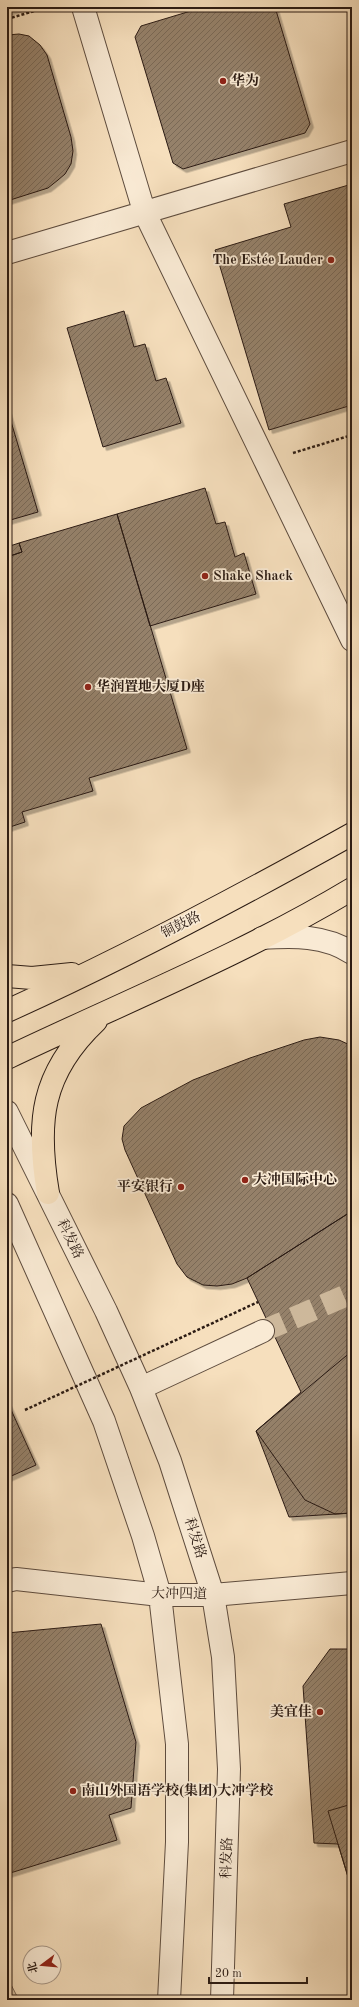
<svg xmlns="http://www.w3.org/2000/svg" width="359" height="2007" font-family="'Old Standard TT','Noto Serif SC',serif">
<style>
.grass{fill:#d3bea0;stroke:#7f6c5a}
.building{fill:url(#building-hatch);stroke:#2b1b13;filter:url(#shadow)}
.lines{fill:none;stroke-linecap:round;stroke-linejoin:round}
.minor-tunnel{stroke:#cdb89b;stroke-width:22;stroke-dasharray:22 11;stroke-linecap:butt}
.minor-casing{stroke:#5e4c3e;stroke-width:24}
.major-casing{stroke:#2b1b13;stroke-width:24}
.path{stroke:#2b1b13;stroke-width:2.5;stroke-dasharray:3 2;stroke-linecap:butt}
.minor{stroke:#f9ead4;stroke-width:22}
.major{stroke:#f6dfbd;stroke-width:22}
.path-bridge{stroke:#2b1b13;stroke-width:2.5;stroke-dasharray:3 2;stroke-linecap:butt}
.poi-dot{fill:#8f2418;stroke:#f9ead4;stroke-width:1.5}
.labels{text-anchor:middle;dominant-baseline:central;stroke-width:3.5;stroke-linejoin:round;paint-order:stroke}
.poi-label{font-size:14px;font-weight:bold;fill:#2b1b13;stroke:#f9ead4;text-anchor:start}
.street-label{font-size:14px;fill:#2b1b13;stroke:#f9ead4}
</style>
<defs>
<pattern id="building-hatch" width="6" height="6" patternUnits="userSpaceOnUse"><rect width="6" height="6" fill="#95816b"/><path d="M-1 1l2-2M0 6l6-6M5 7l2-2" fill="none" stroke="#7a6957"/></pattern>
<filter id="shadow"><feDropShadow dx="3.5" dy="3.5" stdDeviation="0" flood-color="#0004"/></filter>
</defs>
<rect width="100%" height="100%" fill="#f6dfbd"/>
<filter id="stains"><feTurbulence type="fractalNoise" baseFrequency=".005" numOctaves="4"/><feColorMatrix values="0 0 0 0 .2 0 0 0 0 .09 0 0 0 0 .02 0 0 0 .5 -.17"/></filter>
<radialGradient id="worn" r=".72"><stop offset=".6" stop-color="#630" stop-opacity="0"/><stop offset="1" stop-color="#630" stop-opacity=".3"/></radialGradient>
<path class="grass" d="M7 1977 19 2000H7Z"/>
<path class="building" d="M7 7H24L7 12Z
M204 7H275L310 124 305 133 183 169 173 163 135 37 141 26Z
M19 34 29 36 40 45 47 55 71 137 73 151 71 164 65 174 58 180 48 188 7 201V35Z
M352 184V405L269 430 215 250 291 227 284 204Z
M124 311 134 347 145 344 156 381 166 378 181 423 103 447 67 328Z
M7 408 38 512 7 521Z
M205 488 216 524 225 522 235 557 244 553 256 594 150 626 117 514Z
M117 514 187 749 89 778 93 791 22 812 25 822 7 828V557L22 552 19 543Z
M7 537 10 546 19 543 22 552 7 557Z
M320 1037 339 1040 352 1046V1211L247 1278 232 1284 217 1286 203 1285 187 1277 177 1264 125 1150 122 1139 124 1126 141 1108 193 1080 250 1058 304 1040Z
M352 1211V1513L289 1517 256 1431 301 1392 247 1278Z
M352 1351V1513L335 1514 305 1500 256 1431Z
M8 1403 36 1465 7 1478V1404Z
M101 1624 136 1742 131 1808 109 1815 117 1840 7 1874V1633Z
M330 1649H352V1890L338 1844 314 1843 303 1686Z
M352 1804V1890L328 1811Z"/>
<g class="lines">
<path class="minor-tunnel" d="M263 1331 352 1293"/>
<defs>
<path id="minor" d="M83 7 144 211 352 640
M7 253 352 151
M262 938C293 936 325 935 352 953
M7 1112 106 1311 141 1388 170 1461 213 1595 223 1657 229 1769 222 2000
M7 1204 104 1421 143 1536 160 1595 177 1744V1842L169 2000
M141 1388 263 1331
M7 1581 16 1579 160 1595H213L352 1583"/>
<path id="major" d="M7 976 32 978 72 974
M7 1011C125 958 239 897 352 834
M7 1058C122 1003 242 955 352 889
M48 1193C36 1122 41 1073 96 1021"/>
</defs>
<use href="#minor" class="minor-casing"/>
<use href="#major" class="major-casing"/>
<path class="path" d="M7 19 48 7
M293 453 352 435"/>
<use href="#minor" class="minor"/>
<use href="#major" class="major"/>
<path class="path-bridge" d="M25 1410 258 1302"/>
</g>
<g class="poi-dot">
<circle cx="223" cy="81" r="4"/>
<circle cx="331" cy="260" r="4"/>
<circle cx="205" cy="576" r="4"/>
<circle cx="88" cy="687" r="4"/>
<circle cx="245" cy="1180" r="4"/>
<circle cx="181" cy="1187" r="4"/>
<circle cx="320" cy="1712" r="4"/>
<circle cx="73" cy="1791" r="4"/>
</g>
<g class="labels">
<g class="poi-label">
<text x="231" y="81">华为</text>
<text x="323" y="260" text-anchor="end">The Estée Lauder</text>
<text x="213" y="576">Shake Shack</text>
<text x="96" y="687">华润置地大厦D座</text>
<text x="253" y="1180">大冲国际中心</text>
<text x="173" y="1187" text-anchor="end">平安银行</text>
<text x="312" y="1712" text-anchor="end">美宜佳</text>
<text x="81" y="1791">南山外国语学校(集团)大冲学校</text>
</g>
<g class="street-label">
<text transform="translate(181 925) rotate(-27)">铜鼓路</text>
<text transform="translate(70 1239) rotate(64)">科发路</text>
<text transform="translate(195 1538) rotate(72)">科发路</text>
<text transform="translate(179 1594) rotate(1)">大冲四道</text>
<text transform="translate(227 1858) rotate(-88)">科发路</text>
</g>
</g>
<rect width="359" height="2007" fill="none" stroke="#f6dfbd" stroke-width="24"/>
<rect x="8" y="8" width="343" height="1991" fill="none" stroke="#2b1b13" stroke-width="2"/>
<rect x="12" y="12" width="335" height="1983" fill="none" stroke="#2b1b13"/>
<g transform="translate(42 1965) rotate(254)"><circle r="19" fill="#f9ead4" stroke="#a79787"/>
<path d="M0-3L7 15L0 10L-7 15Z" fill="#8f2418"/>
<text y="-6" font-size="11" font-weight="bold" text-anchor="middle" fill="#2b1b13">北</text>
</g>
<path d="M209 1977v6h98v-6" fill="none" stroke="#2b1b13" stroke-width="2"/>
<text x="215" y="1977" font-size="12" fill="#2b1b13" stroke="#f9ead4" stroke-width="3" paint-order="stroke">20 m</text>
<rect width="100%" height="100%" filter="url(#stains)"/>
<rect width="100%" height="100%" fill="url(#worn)"/>
</svg>
